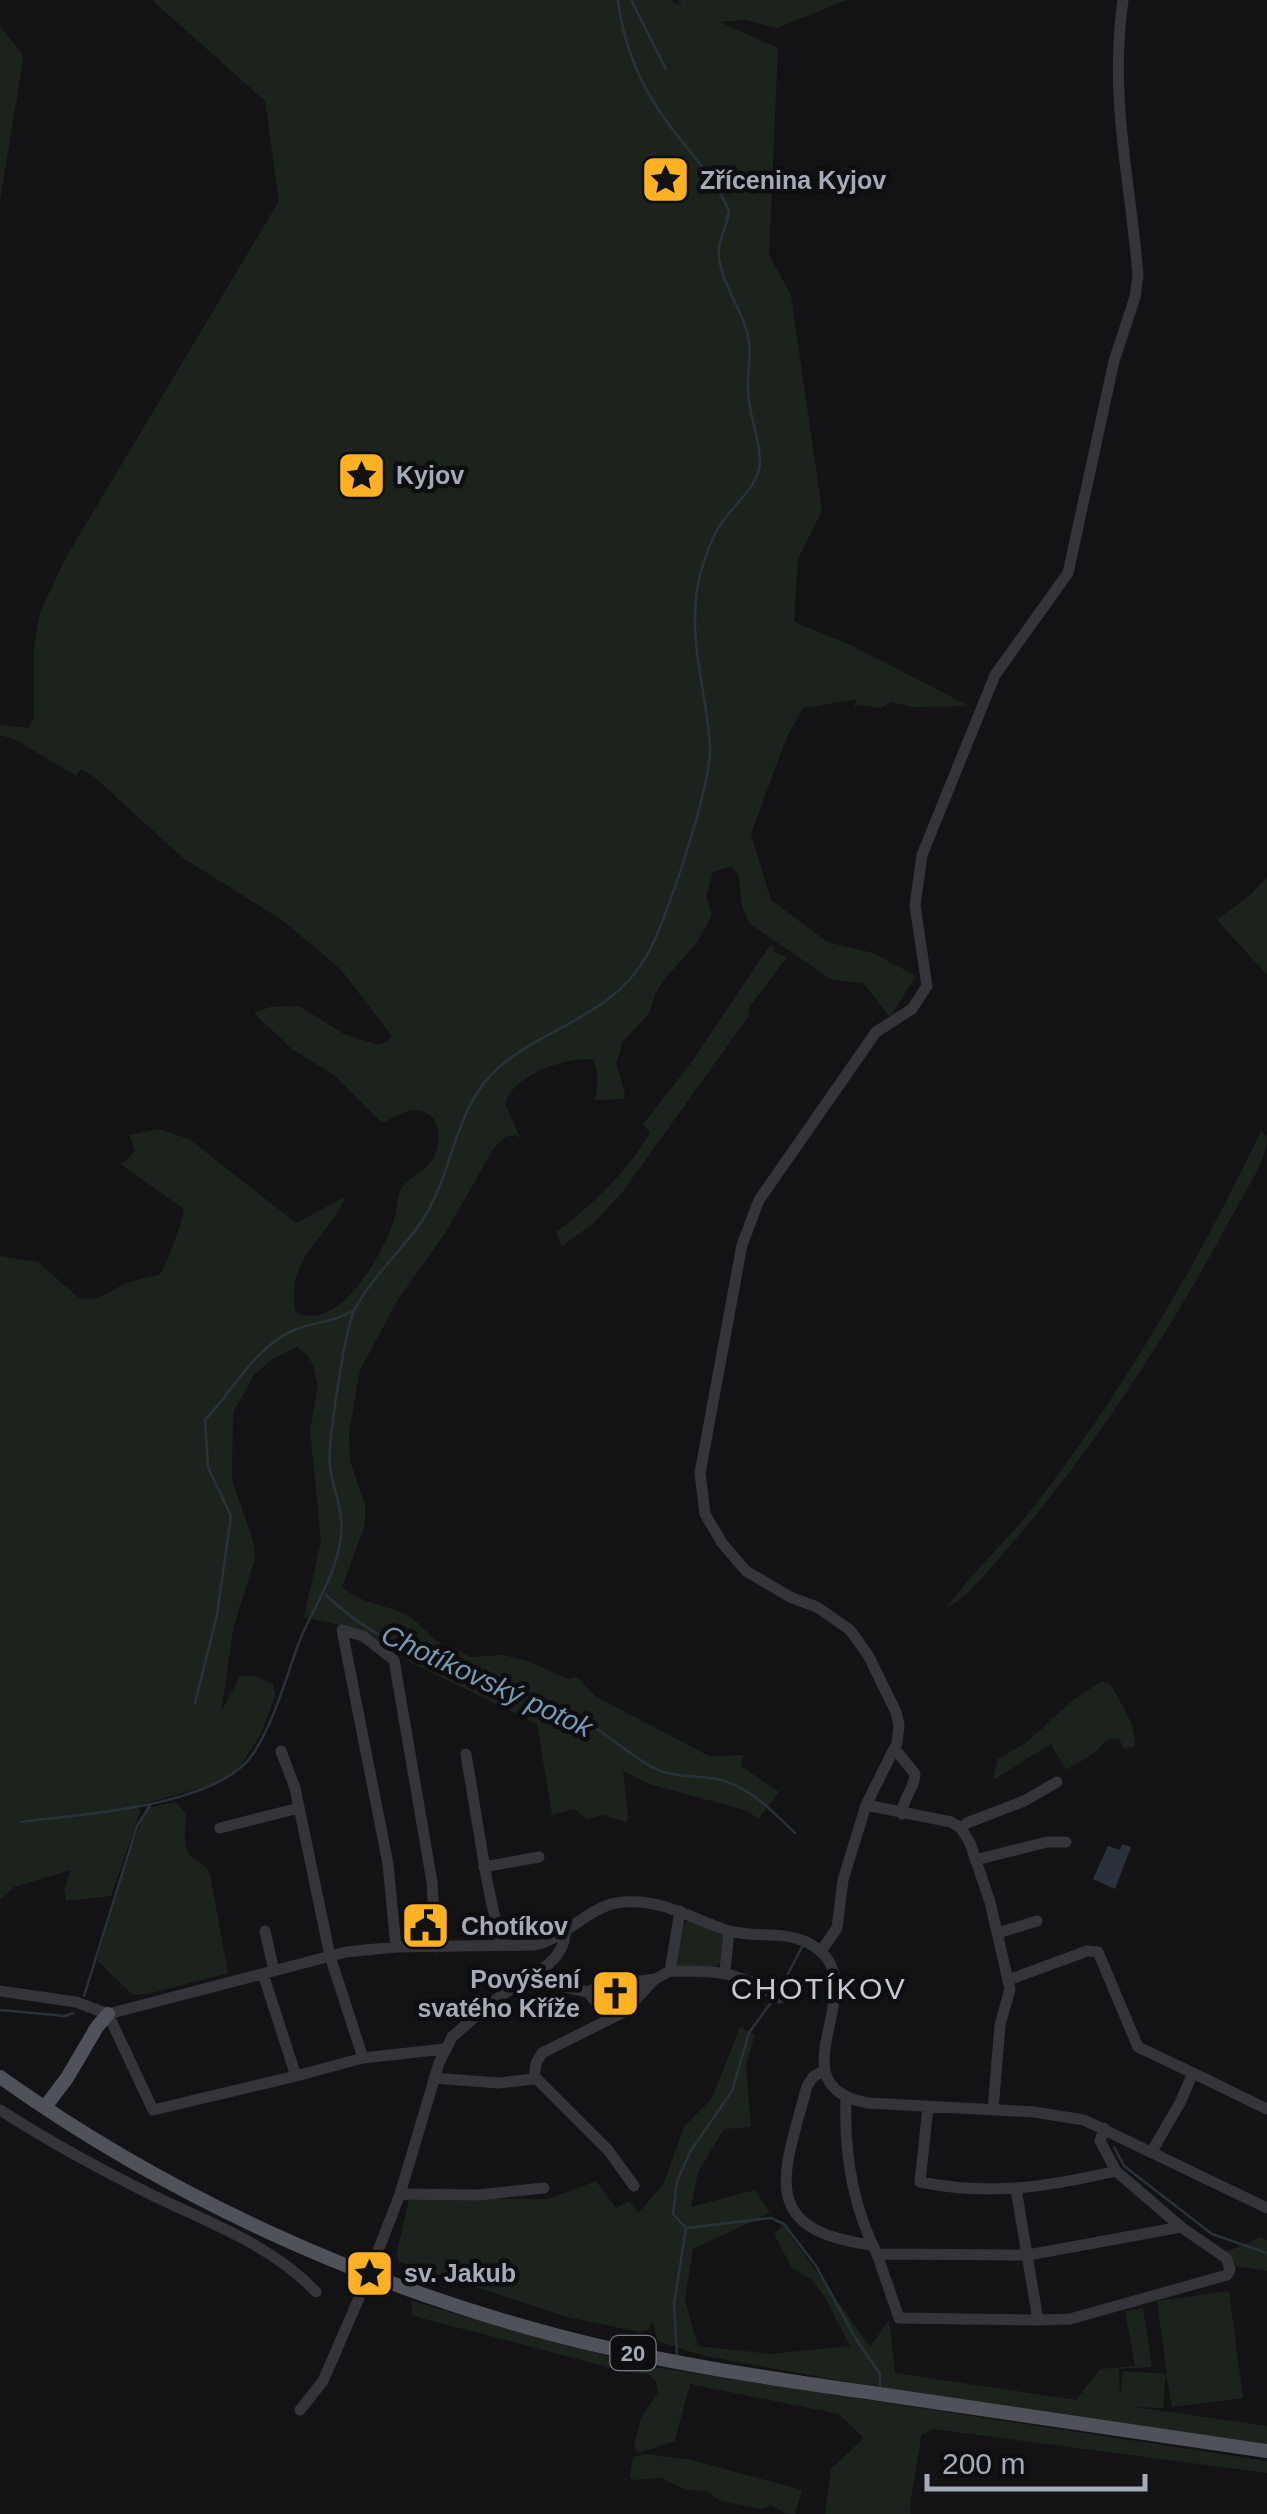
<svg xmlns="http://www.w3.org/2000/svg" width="1267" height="2514" font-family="Helvetica,sans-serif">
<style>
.green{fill:#1b231c}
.water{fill:#29323a}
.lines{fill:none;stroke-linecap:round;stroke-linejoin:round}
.stream{stroke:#29323a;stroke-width:2.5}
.minor{stroke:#34353a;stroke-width:11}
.major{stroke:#505259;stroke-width:14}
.labels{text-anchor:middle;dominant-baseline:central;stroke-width:9;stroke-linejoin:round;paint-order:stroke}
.shield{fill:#0e0e10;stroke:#777b84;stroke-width:2.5}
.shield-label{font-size:22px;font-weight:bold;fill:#a4aab6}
.poi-label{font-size:25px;font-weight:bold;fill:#a4aab6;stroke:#0e0e10;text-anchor:start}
.water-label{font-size:28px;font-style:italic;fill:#7899b4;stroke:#0e0e10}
.quarter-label{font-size:30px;letter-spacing:2.5px;fill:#c5c9d2;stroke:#0e0e10}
</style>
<rect width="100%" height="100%" fill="#131315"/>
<path class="green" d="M152 0H671L681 6 677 0H847L777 28 745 20 720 22 778 48 769 255 791 295 822 511 798 559 794 622 853 646 969 706 913 707 891 702 881 708 859 705 854 708 857 699 803 708 786 739 751 834 771 900 827 942 873 953 916 976 890 1017 863 983 832 980 750 924 742 906 738 874 730 867 713 872 706 896 712 913 709 921 695 945 663 981 655 994 650 1012 623 1042 616 1063 625 1093 623 1099 595 1100C598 1086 599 1073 593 1060L586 1059C560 1060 512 1076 505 1104L521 1139 516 1135 505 1137 494 1148 446 1232 399 1298 360 1370 349 1433 350 1461 365 1505V1525L342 1587C365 1605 376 1602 400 1612 422 1621 430 1640 450 1650L455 1648 470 1657 502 1655 524 1660 569 1679 577 1677 595 1696 709 1756 744 1755 741 1766 779 1792 758 1819 748 1811 649 1784 623 1771 628 1818 626 1822 603 1815 587 1819 574 1809 552 1815 537 1724 410 1662 362 1630 304 1617 321 1541 310 1429 318 1387 313 1365 307 1355 297 1347 272 1359 254 1375 233 1413 232 1480 253 1540 255 1559 234 1625 221 1712 240 1676H255L273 1684 275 1697 260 1736 239 1768 213 1785 138 1805 140 1812 111 1896 66 1901 64 1888 71 1870 14 1887 0 1900V1256L38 1262 79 1298C99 1302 110 1290 127 1283 138 1279 149 1278 160 1274 166 1267 184 1217 184 1209L119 1163 126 1161 135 1150 129 1135 158 1129 189 1139 296 1223 345 1197C330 1238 286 1254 295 1311 338 1337 386 1250 395 1216 398 1207 396 1196 402 1187 409 1176 424 1173 431 1162 444 1143 442 1109 413 1110 404 1111 393 1118 385 1122L379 1120 334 1075 293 1050 254 1013 270 1007 299 1006 344 1034 379 1045 388 1041 391 1035 342 971 326 957 282 920 183 858 93 776 81 769 76 776 14 739 0 735V725L28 728 34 717V647L40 612 65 559 279 201 265 101Z
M0 27 22 53 23 61 0 200Z
M1267 877V975L1217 920 1252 893Z
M770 945 775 948 773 952 787 957 750 1006 748 1017 624 1190 594 1223 562 1246 556 1232C594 1204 625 1174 650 1133L643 1124 691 1063Z
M1261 1131 1267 1137C1267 1160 1248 1186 1237 1207 1171 1330 1094 1451 1001 1556 986 1573 967 1598 946 1608 973 1571 1008 1540 1036 1504 1124 1390 1199 1261 1261 1131Z
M1102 1681 1110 1684C1119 1700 1139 1729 1134 1747L1123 1748 1119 1738C1102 1738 1102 1748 1091 1755 1083 1761 1074 1764 1066 1770L1051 1744 993 1780 998 1759 1027 1742 1073 1700Z
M175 1802 186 1813C186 1825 181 1847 191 1856 200 1864 205 1863 210 1874L228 1973 148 1994 133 1995 97 1960 130 1850 147 1808Z
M688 1921 724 1936 721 1962 714 1969 676 1968 681 1928Z
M740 2027 755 2035 746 2064 751 2127 724 2129 698 2172 691 2207 755 2190 770 2213 693 2249 685 2300 698 2346 770 2354 850 2346 824 2296 812 2280 792 2268 774 2234 783 2225 870 2347 889 2320 895 2373 1076 2400 1100 2369 1135 2366 1125 2311 1143 2308 1152 2367 1119 2369 1120 2398 1123 2371 1167 2374 1157 2301 1229 2291 1243 2398 1172 2407 1166 2374 1163 2408 1135 2407 1267 2426V2444L910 2393 704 2356 657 2341 653 2321 648 2330 640 2332 567 2317 400 2262 396 2256 409 2199H549L596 2181 616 2208 629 2201 638 2213 663 2185 684 2127 712 2098Z
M1261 2237 1267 2241V2271L1236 2266 1226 2252Z
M411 2301 640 2365 1267 2461V2473L933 2429 921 2435C920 2456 908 2499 911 2514H825L831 2469 864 2438 839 2414 690 2384 675 2441 639 2453 634 2447 641 2418 658 2392 656 2381 648 2374 627 2372 421 2318 412 2315Z
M645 2454 692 2460 802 2490 795 2514 785 2513 771 2505 762 2509 721 2501 706 2491 687 2490 661 2478 633 2480 630 2477 633 2457Z"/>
<path class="water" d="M1122 1844 1131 1847 1115 1889 1093 1879 1108 1846 1120 1850Z"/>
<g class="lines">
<path class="stream" d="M631 0 666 69
M326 1595C397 1664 493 1676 578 1718 605 1731 627 1754 654 1768 673 1778 700 1775 721 1780 751 1788 773 1812 795 1833
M195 1703 217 1615 231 1516 208 1467 205 1420C234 1390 253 1348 294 1330 313 1322 336 1322 354 1310
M21 1822C82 1814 217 1807 253 1754 274 1722 285 1681 298 1645 312 1608 337 1576 341 1535 344 1511 333 1490 330 1467 327 1446 345 1330 354 1311 371 1276 405 1249 425 1216 455 1167 454 1107 499 1067 546 1027 614 1015 647 955 667 920 711 786 710 747 707 693 689 647 697 590 700 572 707 550 715 534 726 509 761 488 760 460 759 437 749 414 748 391 747 371 753 352 747 332 740 307 723 285 719 258 717 241 727 227 729 211 712 173 685 148 662 115 638 80 623 42 618 0
M779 1991 803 1945
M84 1996 137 1826 151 1804
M0 2010 65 2016 73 2013
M1114 2147 1124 2166 1212 2234 1267 2253
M686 2228 771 2218 784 2224 816 2266 856 2339 880 2374V2387
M677 2356 674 2304 686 2228 673 2214 677 2181 690 2152 732 2091 749 2033 772 2001"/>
<path class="minor" d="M895 1749 915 1774C915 1788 902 1799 902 1814
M281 1751 295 1788 330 1956 363 2058
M466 1754 487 1881 501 1946
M866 1805 951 1822 961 1828 970 1843 990 1902 1010 1989 1000 2025 993 2110
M220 1828 299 1808
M961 1828 967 1823 1024 1801 1057 1782
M975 1860 1047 1842H1066
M484 1867 539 1857
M265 1931 274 1971
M998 1933 1037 1921
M396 1947 388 1864 342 1630 363 1636 394 1660 432 1882 436 1947
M821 1951 837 1928 843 1880 866 1805 897 1743 899 1725 896 1712 868 1655 850 1630 817 1607 790 1597 746 1571 722 1543 705 1514 700 1473 742 1245 759 1200 876 1032 912 1009 927 986 915 906 922 855 995 675 1068 573 1114 361 1135 297 1138 275C1130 178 1109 98 1123 0
M670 1971C720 1971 737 1971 780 1998
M725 1971 729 1931
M263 1974 296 2076 363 2058 444 2049
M527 1980C544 1968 564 1956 565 1934
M1008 1980 1087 1951 1098 1952 1138 2047 1193 2073 1180 2103 1152 2151
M0 1991 76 2002 108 2014 153 2110 296 2076
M588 1992 609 2019
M108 2014 346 1952 396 1947 535 1945C566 1938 586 1909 616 1903 657 1896 690 1918 726 1930 757 1940 787 1928 815 1947 876 1987 770 2086 868 2103L1034 2112 1084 2120 1267 2208
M825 2070 813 2077 807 2086C785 2171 754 2230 872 2245
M1193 2073 1267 2109
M535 2077 608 2150 634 2186
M434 2078 498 2083 534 2079 536 2063 542 2053 624 2012 655 1979
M846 2098C844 2153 852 2205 877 2254L1028 2255 1181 2227 1116 2171 1100 2141 1104 2128
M928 2107 920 2182C989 2196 1048 2187 1116 2171
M0 2110C50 2142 103 2171 156 2197 212 2224 273 2246 316 2292
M400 2194 478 2195 544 2188
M378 2251 400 2194 439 2063 452 2037 491 2003 521 1982 536 1981 588 1992 601 1986 655 1979 670 1971 680 1911
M877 2254 899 2318 1038 2320 1016 2189
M1038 2320 1070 2319 1227 2275 1230 2269 1226 2258 1181 2227
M300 2410 323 2381 359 2298"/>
<path class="major" d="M0 2077C167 2196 360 2284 559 2336 666 2364 776 2379 886 2395 1013 2414 1140 2433 1267 2451
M45 2107 67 2078 97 2027 108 2014"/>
</g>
<defs>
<symbol id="sight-square" viewBox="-11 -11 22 22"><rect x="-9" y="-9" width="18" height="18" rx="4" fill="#fdb123" stroke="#0e0e10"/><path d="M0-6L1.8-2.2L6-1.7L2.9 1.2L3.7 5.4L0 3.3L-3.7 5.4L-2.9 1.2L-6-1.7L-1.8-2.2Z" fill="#111"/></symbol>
<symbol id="civic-square" viewBox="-11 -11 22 22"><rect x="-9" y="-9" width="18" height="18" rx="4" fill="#fdb123" stroke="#0e0e10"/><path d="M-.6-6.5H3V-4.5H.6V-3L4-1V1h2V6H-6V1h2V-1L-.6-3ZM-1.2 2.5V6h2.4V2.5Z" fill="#111"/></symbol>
<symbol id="church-square" viewBox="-11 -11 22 22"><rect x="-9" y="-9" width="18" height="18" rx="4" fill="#fdb123" stroke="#0e0e10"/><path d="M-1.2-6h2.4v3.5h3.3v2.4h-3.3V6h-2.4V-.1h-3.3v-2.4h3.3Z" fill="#111"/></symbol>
</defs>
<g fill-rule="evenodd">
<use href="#sight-square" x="638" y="152" width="55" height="55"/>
<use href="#sight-square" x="334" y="448" width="55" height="55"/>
<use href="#civic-square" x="398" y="1898" width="55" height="55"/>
<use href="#church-square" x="588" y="1966" width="55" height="55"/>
<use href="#sight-square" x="342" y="2246" width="55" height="55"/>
</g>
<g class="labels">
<rect class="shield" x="610.5" y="2336" width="45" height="34" rx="8"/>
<g class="shield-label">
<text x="633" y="2353">20</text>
</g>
<g class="poi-label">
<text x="700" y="180">Zřícenina Kyjov</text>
<text x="396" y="475">Kyjov</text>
<text x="461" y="1926">Chotíkov</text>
<text x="580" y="1979" text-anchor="end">Povýšení<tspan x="580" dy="29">svatého Kříže</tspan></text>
<text x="404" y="2273">sv. Jakub</text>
</g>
<g class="water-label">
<text transform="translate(487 1681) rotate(25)">Chotíkovský potok</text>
</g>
<g class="quarter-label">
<text x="819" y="1988">CHOTÍKOV</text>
</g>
</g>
<path d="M927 2474v15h218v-15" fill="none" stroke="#a4aab6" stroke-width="5"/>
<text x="942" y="2474" font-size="30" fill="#a4aab6" stroke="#0e0e10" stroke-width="8" paint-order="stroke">200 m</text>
</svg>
